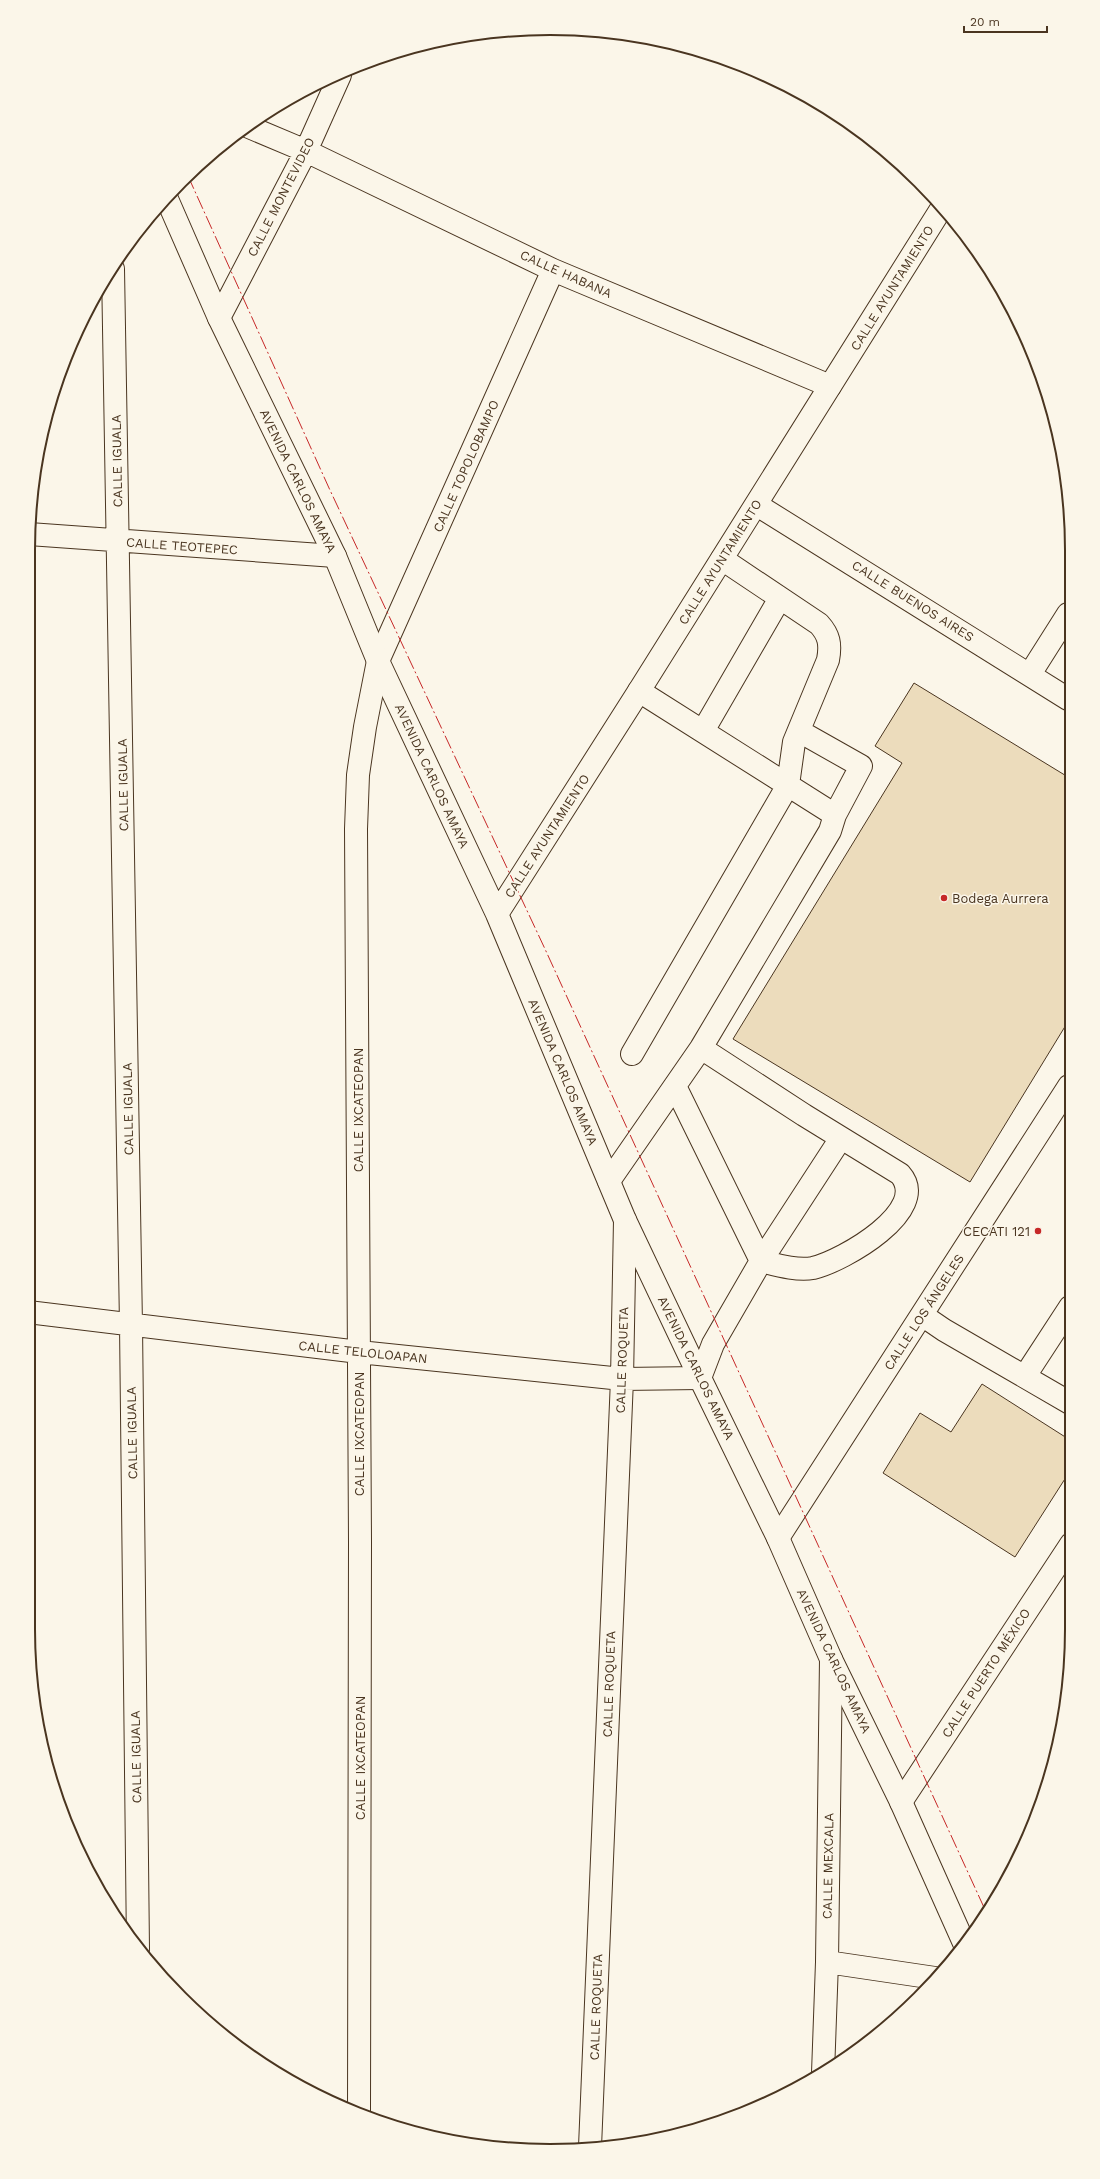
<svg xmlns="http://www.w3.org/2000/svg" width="1100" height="2179" font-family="'Work Sans',sans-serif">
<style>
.building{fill:#ecdcbc;stroke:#4a3520}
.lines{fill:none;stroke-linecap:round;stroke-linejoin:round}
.minor-casing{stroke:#4a3520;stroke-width:24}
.major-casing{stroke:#4a3520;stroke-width:24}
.minor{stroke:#fbf6e9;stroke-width:22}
.major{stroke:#fbf6e9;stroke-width:22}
.power{stroke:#c62828;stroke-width:1;stroke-dasharray:14 3 2 3;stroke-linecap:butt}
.poi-dot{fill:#c62828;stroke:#fbf6e9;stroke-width:1.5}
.labels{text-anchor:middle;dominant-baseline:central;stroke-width:3;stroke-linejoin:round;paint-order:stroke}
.street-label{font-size:13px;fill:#4a3520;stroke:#fbf6e9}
.poi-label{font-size:13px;fill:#4a3520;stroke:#fbf6e9;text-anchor:start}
.rim{fill:none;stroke:#4a3520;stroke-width:2}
</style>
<rect width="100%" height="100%" fill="#fbf6e9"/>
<path class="building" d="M914 683 1068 777 1069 1020 970 1182 733 1039 902 763 875 746Z
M982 1384 1070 1440V1471L1015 1557 883 1473 920 1413 951 1432Z"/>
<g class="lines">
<defs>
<path id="minor" d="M249 127 306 151 553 270 830 386
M113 269 131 1325 138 1949
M219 318 306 151 340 75
M757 505 1068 699
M29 534 335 556
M1030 674 1068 614
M703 731 780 598
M799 731 861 766 835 815
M632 1054 788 785 794 742 828 660C831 644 829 635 819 624L722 559
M675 1086 761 1261 841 1138
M609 1181 701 1048 830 831 835 815 639 691
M28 1312 359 1352 622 1379 700 1378 713 1344 761 1261C777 1265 797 1271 813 1268 843 1261 932 1210 900 1174L804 1115 701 1048
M922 1315 944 1330 1070 1403
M1025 1376 1070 1307
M778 1538 1069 1086
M901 1802 1071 1544
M827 1962 935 1978
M823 2073 827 1962 831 1659
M359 2114 360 1542 356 829 358 775 365 727 378 661 553 270
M590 2147 622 1379 625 1220"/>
<path id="major" d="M167 199 219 318 335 556 378 661 497 914 625 1220 700 1378 778 1538 831 1659 901 1802 964 1943
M497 914 639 691 941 209"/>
</defs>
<use href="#minor" class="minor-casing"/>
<use href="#major" class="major-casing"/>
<use href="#minor" class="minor"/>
<use href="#major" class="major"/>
<path class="power" d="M188 176 329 488 545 949 987 1914"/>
</g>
<g class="poi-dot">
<circle cx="944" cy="898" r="4"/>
<circle cx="1038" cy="1231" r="4"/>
</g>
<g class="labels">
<g class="street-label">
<text transform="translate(281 197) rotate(-63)">CALLE MONTEVIDEO</text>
<text transform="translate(566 274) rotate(24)">CALLE HABANA</text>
<text transform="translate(892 288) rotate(-58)">CALLE AYUNTAMIENTO</text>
<text transform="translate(117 461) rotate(-91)">CALLE IGUALA</text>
<text transform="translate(466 466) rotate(-66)">CALLE TOPOLOBAMPO</text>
<text transform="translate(298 481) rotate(64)">AVENIDA CARLOS AMAYA</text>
<text transform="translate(182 546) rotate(4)">CALLE TEOTEPEC</text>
<text transform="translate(720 562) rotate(-58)">CALLE AYUNTAMIENTO</text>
<text transform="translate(913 601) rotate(32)">CALLE BUENOS AIRES</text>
<text transform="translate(432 776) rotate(65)">AVENIDA CARLOS AMAYA</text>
<text transform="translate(123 785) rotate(-91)">CALLE IGUALA</text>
<text transform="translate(547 836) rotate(-57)">CALLE AYUNTAMIENTO</text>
<text transform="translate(563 1072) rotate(67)">AVENIDA CARLOS AMAYA</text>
<text transform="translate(128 1109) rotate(-91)">CALLE IGUALA</text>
<text transform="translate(358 1110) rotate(-90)">CALLE IXCATEOPAN</text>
<text transform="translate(924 1312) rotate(-57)">CALLE LOS ÁNGELES</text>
<text transform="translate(363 1352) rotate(6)">CALLE TELOLOAPAN</text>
<text transform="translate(622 1360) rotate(-88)">CALLE ROQUETA</text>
<text transform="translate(696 1368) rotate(64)">AVENIDA CARLOS AMAYA</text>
<text transform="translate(132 1433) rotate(-91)">CALLE IGUALA</text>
<text transform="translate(359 1434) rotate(-90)">CALLE IXCATEOPAN</text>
<text transform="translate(834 1661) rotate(65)">AVENIDA CARLOS AMAYA</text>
<text transform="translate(986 1673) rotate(-57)">CALLE PUERTO MÉXICO</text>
<text transform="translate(609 1684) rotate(-88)">CALLE ROQUETA</text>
<text transform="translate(136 1757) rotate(-91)">CALLE IGUALA</text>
<text transform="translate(360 1758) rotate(-90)">CALLE IXCATEOPAN</text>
<text transform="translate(828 1866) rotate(-89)">CALLE MEXCALA</text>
<text transform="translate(596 2007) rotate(-88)">CALLE ROQUETA</text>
</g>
<g class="poi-label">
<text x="952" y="898">Bodega Aurrera</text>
<text x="1030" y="1231" text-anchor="end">CECATI 121</text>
</g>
</g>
<path d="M0 0H1100V2179H0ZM550 35H550A515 515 0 0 1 1065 550V1629A515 515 0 0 1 550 2144H550A515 515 0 0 1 35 1629V550A515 515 0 0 1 550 35Z" fill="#fbf6e9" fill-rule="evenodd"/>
<path class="rim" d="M550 35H550A515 515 0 0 1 1065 550V1629A515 515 0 0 1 550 2144H550A515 515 0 0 1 35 1629V550A515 515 0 0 1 550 35Z"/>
<path d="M964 26v6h83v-6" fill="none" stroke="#4a3520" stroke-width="2"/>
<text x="970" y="26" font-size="12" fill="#4a3520" stroke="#fbf6e9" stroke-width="3" paint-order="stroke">20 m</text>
</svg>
